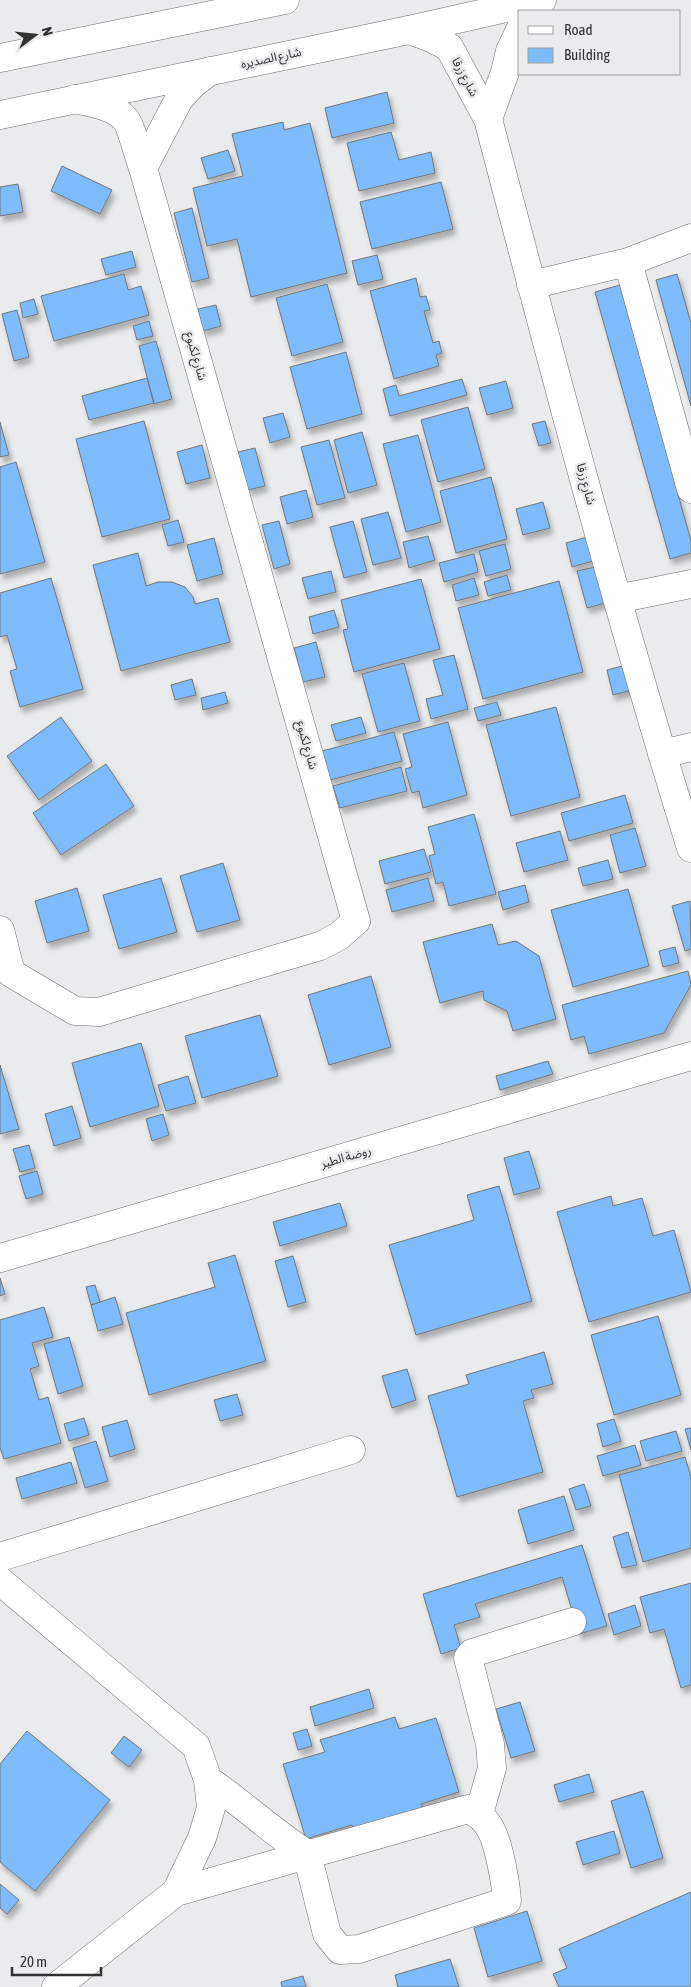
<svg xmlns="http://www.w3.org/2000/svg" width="691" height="1987" font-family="'Asap Condensed','Noto Sans Arabic',sans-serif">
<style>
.building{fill:#7dbbfd;stroke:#757677;filter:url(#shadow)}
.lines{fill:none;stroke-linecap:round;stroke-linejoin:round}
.minor-casing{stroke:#6e6f70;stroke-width:29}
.major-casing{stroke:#6e6f70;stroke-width:29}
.minor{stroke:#fff;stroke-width:28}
.major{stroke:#fff;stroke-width:28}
.labels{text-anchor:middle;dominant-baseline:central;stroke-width:5;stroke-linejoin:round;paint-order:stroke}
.street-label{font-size:12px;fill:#323233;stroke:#eaebed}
</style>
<defs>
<filter id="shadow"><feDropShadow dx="3" dy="5.5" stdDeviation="2.5" flood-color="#0004"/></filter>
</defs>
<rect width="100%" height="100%" fill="#eaebed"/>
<path class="building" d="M387 92 394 123 332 138 325 108Z
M283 122 284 130 310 123 347 273 251 297 237 239 207 246 193 188 243 176 232 134Z
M391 132 399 160 431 152 435 173 359 191 347 143Z
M228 150 235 171 208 179 201 158Z
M62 166 112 190 100 214 51 191Z
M441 182 453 229 372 249 360 202Z
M18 184 23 212 0 216V187Z
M192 208 209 278 192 282 174 213Z
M132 251 136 267 106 275 101 259Z
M377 255 383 279 358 285 352 261Z
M124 274 128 290 141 286 149 315 54 341 41 296Z
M677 274 691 323V406L656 280Z
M416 278 420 297 426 296 430 310 424 311 433 343 439 341 442 353 436 355 439 366 394 379 370 291Z
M327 284 343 342 292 356 276 298Z
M620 285 691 541V553L670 559 595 292Z
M34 299 38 314 23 318 20 303Z
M216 305 221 326 203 331 198 309Z
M17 310 29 357 14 361 2 314Z
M149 321 153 336 137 340 133 326Z
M156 341 172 399 154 404 139 346Z
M346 352 362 414 307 429 290 367Z
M147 378 154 403 89 420 82 396Z
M462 379 467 395 390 416 383 389 396 385 399 396Z
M506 381 513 408 487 415 479 388Z
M468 407 485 469 438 482 421 420Z
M283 413 290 437 270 443 263 418Z
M144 421 170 519 102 537 76 439Z
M545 421 551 443 539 446 532 424Z
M0 422 9 455 0 457Z
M362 432 377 485 348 493 334 440Z
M418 435 441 522 406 532 383 444Z
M329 440 345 498 317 505 301 447Z
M202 445 210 478 186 484 177 452Z
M255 448 265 486 248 490 238 452Z
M16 462 45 562 0 574V467Z
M491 477 507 539 456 553 440 491Z
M306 490 313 517 287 524 280 497Z
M543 502 550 528 523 535 516 509Z
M388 512 401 558 373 565 361 519Z
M178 520 184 542 168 546 162 525Z
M279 521 290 564 274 569 262 525Z
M353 521 367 572 344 578 330 527Z
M428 536 435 560 409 568 403 542Z
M587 537 593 561 572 567 566 543Z
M214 538 223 574 197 581 187 545Z
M505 544 511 569 486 576 479 551Z
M138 553 146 586 158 582H172L185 587 193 597 195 604 218 598 230 642 121 671 93 565Z
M474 554 478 572 444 582 439 563Z
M595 567 605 603 587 608 577 571Z
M331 571 336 592 308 599 302 578Z
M507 575 511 590 488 596 484 582Z
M51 578 83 689 20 707 10 671 17 669 7 635 0 637V593Z
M474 578 479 595 456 601 452 585Z
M421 579 440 649 354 672 343 630 348 629 341 600Z
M559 581 583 672 483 699 458 608Z
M334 610 339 627 313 634 309 617Z
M316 642 325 677 303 682 294 648Z
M454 655 468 709 431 719 426 699 443 695 433 660Z
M404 663 420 721 378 732 362 674Z
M626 665 633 690 613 695 607 670Z
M192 679 196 695 175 700 171 685Z
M225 692 228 703 203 710 201 698Z
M497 702 501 715 478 721 474 708Z
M556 707 580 797 511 816 486 725Z
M61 717 92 761 39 800 7 756Z
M361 717 366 733 336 741 331 725Z
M448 722 467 795 423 808 419 791 412 793 405 769 412 767 403 734Z
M394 732 402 761 330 780 322 751Z
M106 764 134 806 61 855 33 813Z
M401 767 407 791 340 808 333 786Z
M625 795 633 823 569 841 561 813Z
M474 814 496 894 449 906 443 882 436 884 429 856 435 854 428 827Z
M635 828 646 866 620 873 610 835Z
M560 831 568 860 524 872 516 843Z
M424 849 431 872 385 884 379 861Z
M608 860 613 879 583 886 578 868Z
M223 863 240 920 197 932 180 876Z
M161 878 177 932 119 949 103 895Z
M428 878 434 901 392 912 386 890Z
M525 885 529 902 503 910 498 892Z
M77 888 89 931 47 943 35 901Z
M628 889 649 966 573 987 551 910Z
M690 901 691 949 685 951 672 906Z
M492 924 498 945 516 941 539 956 556 1019 513 1031 507 1011 484 1000 483 991 440 1003 423 942Z
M675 947 679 963 663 967 659 951Z
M688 971 691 985 664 1033 589 1054 584 1036 571 1040 562 1005Z
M371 976 391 1047 329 1065 308 995Z
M260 1015 278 1076 202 1098 185 1036Z
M141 1043 159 1106 90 1127 72 1063Z
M548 1061 553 1074 500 1090 496 1076Z
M0 1065 19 1129 0 1134Z
M188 1076 196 1103 166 1111 158 1085Z
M72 1106 81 1138 54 1146 45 1114Z
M163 1114 169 1135 152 1141 146 1119Z
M29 1145 35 1168 20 1172 13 1149Z
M529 1151 540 1188 514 1195 504 1158Z
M37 1171 43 1194 26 1199 19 1176Z
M499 1186 532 1301 416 1335 389 1245 474 1220 467 1195Z
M611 1196 613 1206 642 1198 653 1236 674 1230 691 1292 589 1322 557 1212Z
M340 1203 347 1226 280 1246 273 1222Z
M235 1255 266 1361 149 1395 126 1313 215 1287 208 1263Z
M293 1256 306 1302 288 1307 275 1261Z
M0 1278 5 1294 0 1296Z
M95 1285 100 1302 91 1305 86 1287Z
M115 1297 123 1324 98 1331 91 1305Z
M44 1307 53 1337 32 1343 39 1366 30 1369 39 1400 48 1397 61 1443 4 1459 0 1448V1320Z
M658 1316 681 1395 614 1415 591 1335Z
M69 1337 83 1386 58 1394 44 1344Z
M544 1352 553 1384 531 1390 534 1398 523 1401 543 1472 457 1497 428 1396 469 1384 466 1375Z
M407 1369 416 1400 392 1408 382 1376Z
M237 1394 243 1415 220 1421 214 1400Z
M84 1418 89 1435 69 1441 64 1424Z
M614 1419 621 1441 603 1447 597 1424Z
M127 1420 135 1449 110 1457 102 1427Z
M691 1428V1450L685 1429Z
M676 1431 682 1451 646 1461 640 1441Z
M96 1441 108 1481 85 1488 73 1448Z
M635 1445 641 1465 603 1476 597 1456Z
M685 1457 691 1477V1548L643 1562 619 1475Z
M71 1462 77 1483 22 1499 16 1478Z
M584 1484 591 1506 576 1510 569 1489Z
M564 1496 574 1530 528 1544 518 1510Z
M628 1532 637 1565 622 1568 613 1537Z
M582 1545 607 1626 579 1634 562 1577 475 1604 480 1617 454 1625 461 1648 441 1654 423 1594Z
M691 1583V1685L681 1688 664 1629 650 1633 640 1597Z
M635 1605 641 1626 614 1635 608 1614Z
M369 1689 374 1708 315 1726 310 1707Z
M520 1702 535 1751 511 1758 496 1709Z
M395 1717 399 1729 436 1718 459 1792 421 1804 424 1811 354 1833 352 1825 306 1839 283 1764 325 1752 320 1740Z
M307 1729 312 1746 298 1750 293 1733Z
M27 1731 110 1800 35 1891 0 1862V1764Z
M124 1736 142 1750 129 1767 111 1753Z
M589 1774 594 1792 559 1802 554 1785Z
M643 1791 663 1858 631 1868 611 1801Z
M614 1831 620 1853 583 1865 576 1842Z
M0 1884 19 1900 7 1914 0 1908Z
M691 1892V1987H559L553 1974 567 1968 559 1949Z
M527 1911 542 1961 488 1977 474 1928Z
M450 1959 459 1987H398L395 1975Z
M303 1976 306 1987H282L281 1982Z"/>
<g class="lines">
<defs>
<path id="minor" d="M409 30 429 37 449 47 488 119C552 363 616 607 691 848
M488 119 505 72 510 51 520 30
M143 168 179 99 193 84 210 71
M628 262 691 489
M531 285 628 262 691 238
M617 599 691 584
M662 754 691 747
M0 930 11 973 75 1011 99 1012 320 946 339 936 356 921 143 168C139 158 131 125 125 119 114 106 90 102 74 99
M0 1258 691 1056
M0 1557 351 1450
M0 1581 196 1746 208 1780 211 1808 202 1838 176 1892 56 1987
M479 1814 492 1768 490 1744 468 1658 472 1653 572 1622
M176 1892 468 1809C478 1813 486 1820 491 1830 499 1845 506 1884 507 1901L359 1949 340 1950 327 1934 307 1854C272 1832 242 1803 208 1780"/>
<path id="major" d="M0 58 285 0
M0 115 409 30 542 0"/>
</defs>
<use href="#minor" class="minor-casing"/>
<use href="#major" class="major-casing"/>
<use href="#minor" class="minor"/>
<use href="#major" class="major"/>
</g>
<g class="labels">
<g class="street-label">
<text transform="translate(271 58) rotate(-12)">شارع الصديره</text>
<text transform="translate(465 77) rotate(62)">شارع زرقا</text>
<text transform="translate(196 356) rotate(74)">شارع لكبوع</text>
<text transform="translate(586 484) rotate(75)">شارع زرقا</text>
<text transform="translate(307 745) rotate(74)">شارع لكبوع</text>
<text transform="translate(346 1157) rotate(-16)">روضة الطير</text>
</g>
</g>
<rect x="518" y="10" width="162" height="65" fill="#eaebed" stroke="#a0a1a3"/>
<rect x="528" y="26" width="25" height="8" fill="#ffffff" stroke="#a0a1a3"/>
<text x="564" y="35" font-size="15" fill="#323233">Road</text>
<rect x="528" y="48" width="25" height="15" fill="#7dbbfd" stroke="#a0a1a3"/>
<text x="564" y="60" font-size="15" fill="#323233">Building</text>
<g transform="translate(35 35) rotate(74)" stroke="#eaebed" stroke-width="4" paint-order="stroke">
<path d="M0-4L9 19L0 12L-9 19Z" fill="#323233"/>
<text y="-8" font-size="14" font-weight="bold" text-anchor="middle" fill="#323233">N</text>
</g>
<path d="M12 1967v8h89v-8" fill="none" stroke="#323233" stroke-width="2.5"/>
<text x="20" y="1967" font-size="15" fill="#323233" stroke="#eaebed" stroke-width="4" paint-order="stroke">20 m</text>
</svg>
